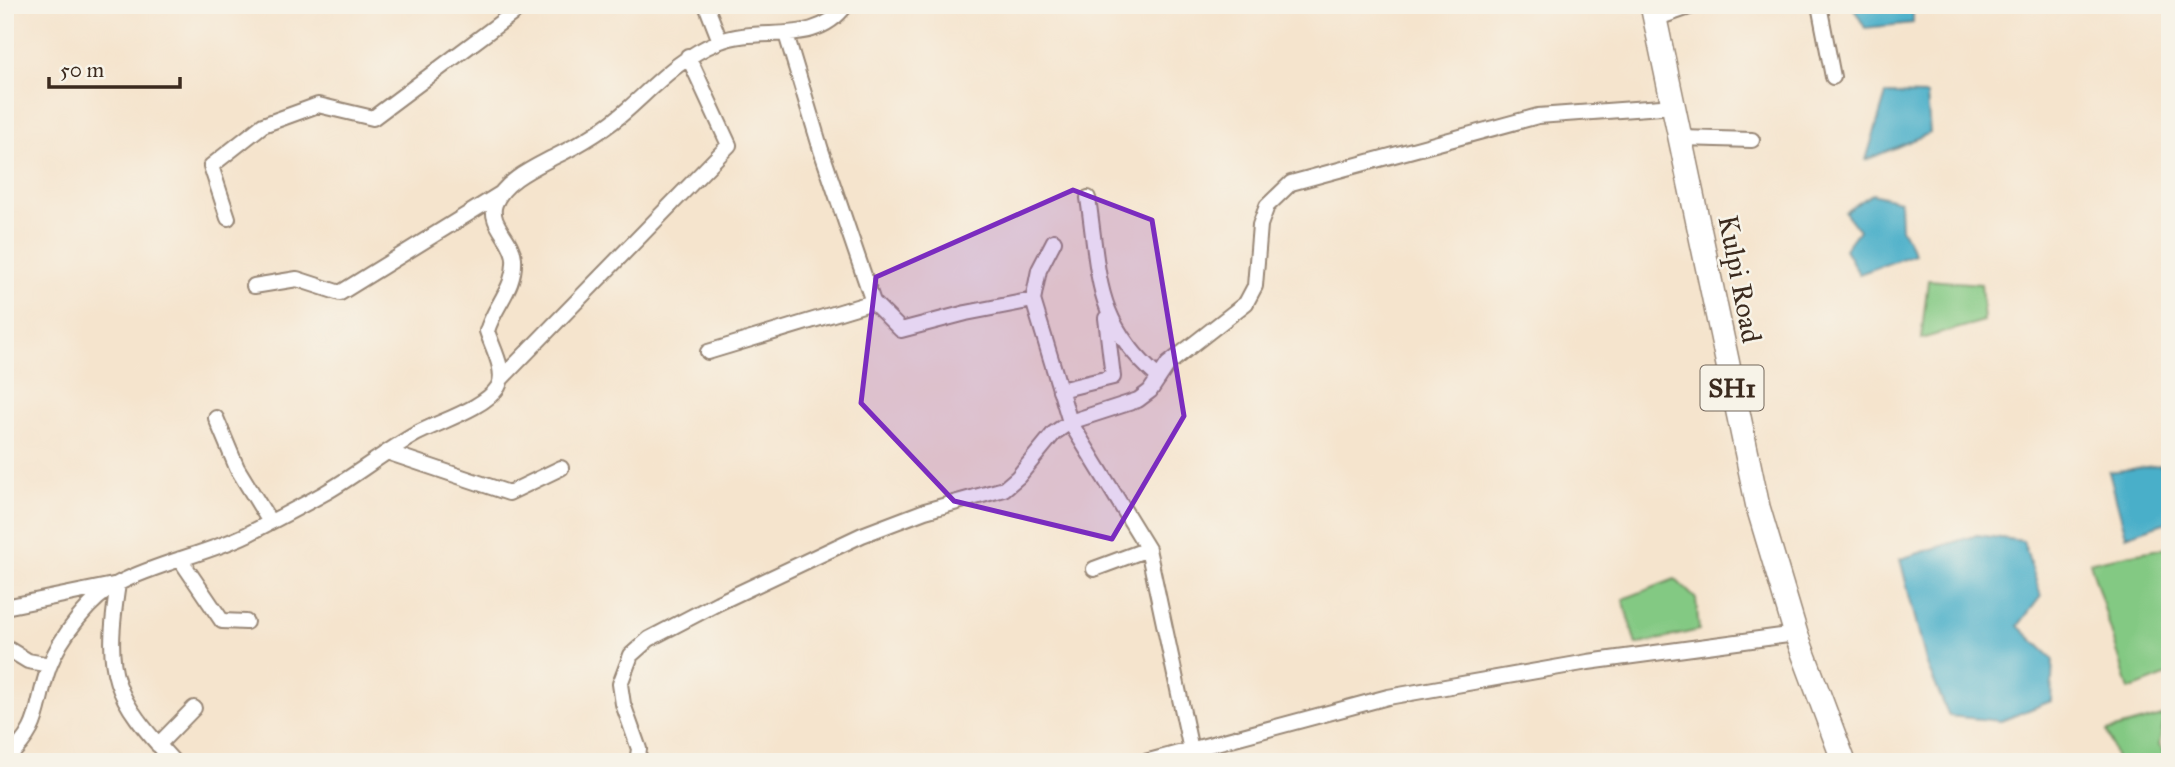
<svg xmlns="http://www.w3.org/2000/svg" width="2175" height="767" font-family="'IM FELL Great Primer',serif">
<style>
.green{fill:#83c983;stroke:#5f7a50;stroke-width:2}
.water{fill:#4aafc9;stroke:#426c74;stroke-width:2}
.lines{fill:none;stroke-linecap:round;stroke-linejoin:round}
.street-casing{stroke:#988776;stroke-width:18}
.primary-casing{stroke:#988776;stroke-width:26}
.street{stroke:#fff;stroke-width:14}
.primary{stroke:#fff;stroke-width:23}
.marked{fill:#7b2cbf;fill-opacity:0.2;stroke:#7b2cbf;stroke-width:5;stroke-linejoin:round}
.labels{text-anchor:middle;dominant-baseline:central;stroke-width:5;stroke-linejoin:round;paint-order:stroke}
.shield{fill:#f7f3e8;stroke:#73665b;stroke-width:2}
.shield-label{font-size:26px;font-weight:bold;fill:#3b2a1e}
.street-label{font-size:28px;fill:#3b2a1e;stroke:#f7f3e8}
</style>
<rect width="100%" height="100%" fill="#f7f3e8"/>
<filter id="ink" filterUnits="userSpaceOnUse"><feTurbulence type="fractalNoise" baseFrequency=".0143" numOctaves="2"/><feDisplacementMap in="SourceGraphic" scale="14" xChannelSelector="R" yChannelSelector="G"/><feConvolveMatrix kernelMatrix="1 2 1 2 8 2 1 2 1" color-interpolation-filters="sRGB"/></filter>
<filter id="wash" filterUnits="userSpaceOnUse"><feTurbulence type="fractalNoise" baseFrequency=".00686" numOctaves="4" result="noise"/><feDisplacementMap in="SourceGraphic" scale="28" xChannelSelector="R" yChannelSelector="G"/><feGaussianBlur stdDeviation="1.57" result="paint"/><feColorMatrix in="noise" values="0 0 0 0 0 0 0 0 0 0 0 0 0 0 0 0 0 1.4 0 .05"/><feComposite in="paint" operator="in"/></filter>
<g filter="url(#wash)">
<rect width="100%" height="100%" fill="#f5e4cd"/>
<path class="green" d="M1928 280 1981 284 1984 321 1921 339Z
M2170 547V674L2129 690 2090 562Z
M1675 579 1696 599 1699 630 1636 645 1623 599Z
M2165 715 2159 745 2170 762H2117L2107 731Z"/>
<path class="water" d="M1852 5H1913V23L1865 28Z
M1886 94 1927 95 1930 133 1866 160Z
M1872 194 1900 201 1901 228 1915 254 1859 274 1845 249 1859 230 1845 212Z
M2160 465 2170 483V521L2126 536 2109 472Z
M1977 535 2023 541 2041 596 2018 626 2053 659 2051 701 2001 721 1949 716 1927 665 1900 559Z"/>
</g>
<g filter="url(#ink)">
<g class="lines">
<defs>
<path id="street" d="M706 5 720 41
M1819 5 1833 77
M1655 19 1695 5
M786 34 821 150 873 302 901 330 966 313 1033 300 1070 422 1148 549 1191 750
M1681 138 1752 140
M1088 198C1100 278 1094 321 1159 378
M228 218 211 166 263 125 318 105 373 118 524 5
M254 286 297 279 340 293 500 194
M1033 300 1039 270 1054 241
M708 352 873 302
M501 379 729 145 688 56
M1060 390 1113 377 1106 318
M216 418 237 468 270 522
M387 452 509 493 561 468
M180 559 222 621 246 622
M1094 569 1148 549
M5 607 118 584C104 675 112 695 174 762
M5 647 28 661 50 665
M158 745 194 708
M5 760C43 726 34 710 49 667 60 637 91 597 119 583 160 562 207 554 248 534 273 521 298 508 323 494 355 476 384 452 416 434 438 422 485 408 498 387 507 372 492 347 487 331 495 304 516 288 514 258 512 238 488 224 495 204 503 182 533 168 552 158 579 145 606 129 628 109 657 83 681 57 718 42 761 24 814 49 846 5
M637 762 639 749 623 704 620 684 631 655 649 639 718 603 862 535 925 511 1004 489 1018 477 1054 433 1070 422 1138 400 1150 391 1168 364 1246 303 1255 286 1260 225 1267 206 1291 183 1538 116 1675 106
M1145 762 1388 697 1588 662 1796 634"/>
<path id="primary" d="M1652 5 1758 507 1796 634 1844 762"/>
</defs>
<use href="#street" class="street-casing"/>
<use href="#primary" class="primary-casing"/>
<use href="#street" class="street"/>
<use href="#primary" class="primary"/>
</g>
</g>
<path class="marked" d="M1073 190 1152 220 1184 416 1112 539 954 501 861 403 876 277Z"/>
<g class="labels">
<rect class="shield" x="1700.5" y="365.5" width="63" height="45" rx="5"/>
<g class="shield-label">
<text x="1732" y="388">SH1</text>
</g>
<g class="street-label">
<text transform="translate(1740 279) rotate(79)">Kulpi Road</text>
</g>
</g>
<rect width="2175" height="767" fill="none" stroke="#f7f3e8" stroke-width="28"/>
<path d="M49 77v10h131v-10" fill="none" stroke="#3b2a1e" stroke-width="3.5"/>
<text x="60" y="77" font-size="21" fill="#3b2a1e" stroke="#f7f3e8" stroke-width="5" paint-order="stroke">50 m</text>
</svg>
